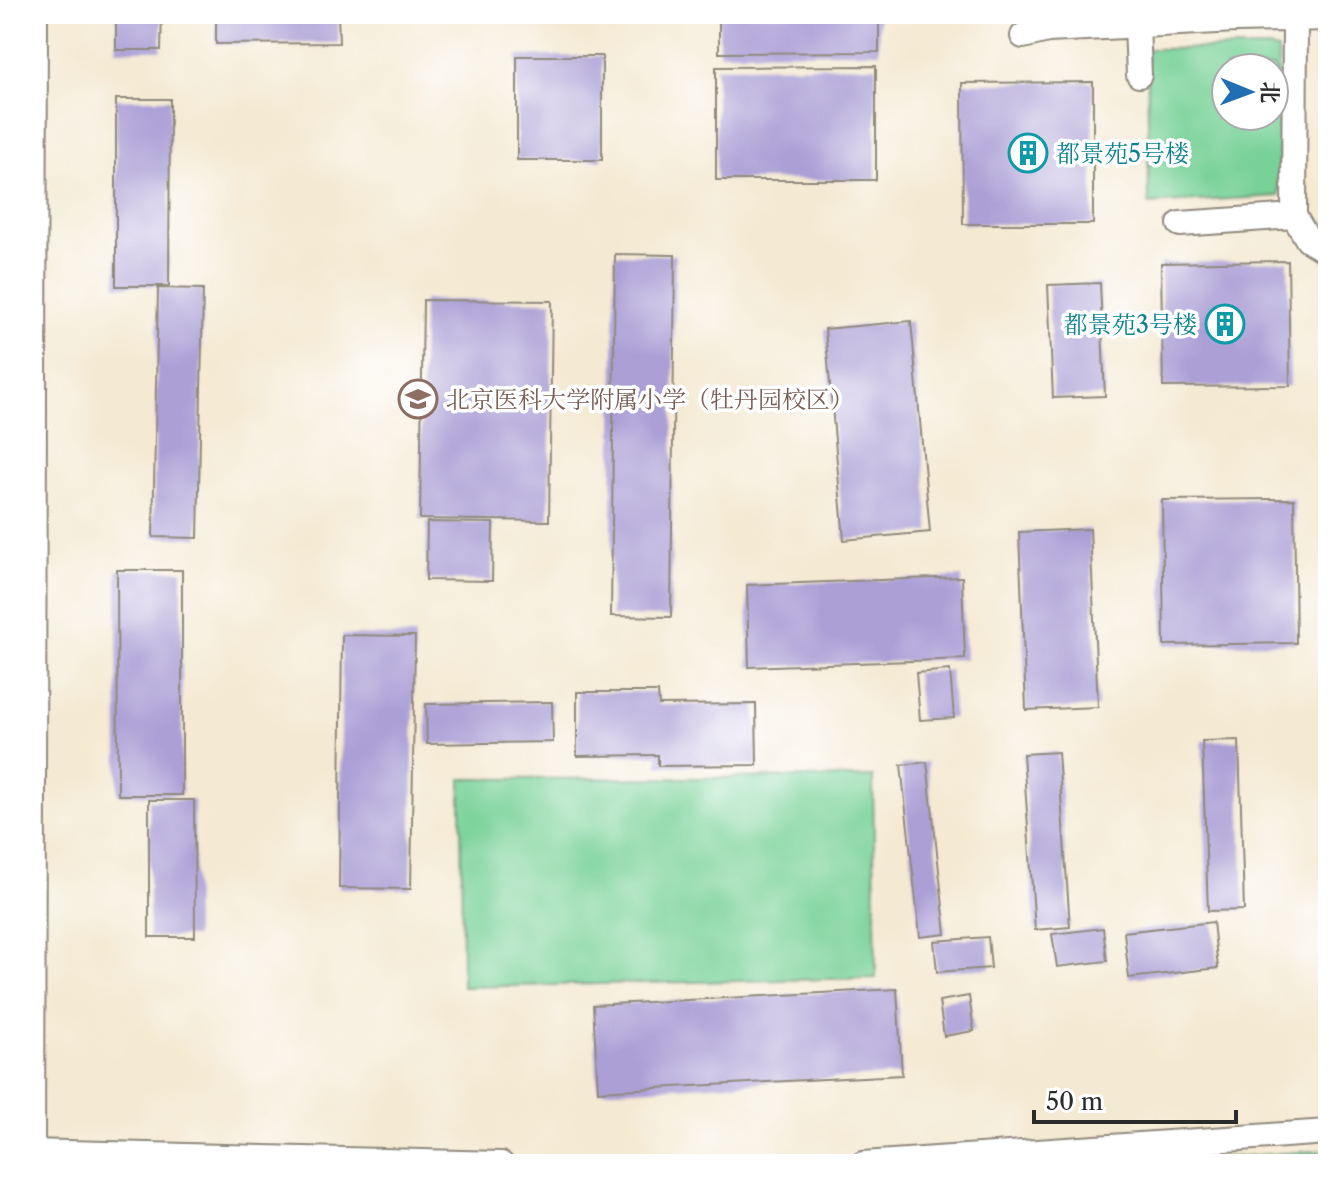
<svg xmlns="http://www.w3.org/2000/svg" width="1342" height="1178" font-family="'Libre Caslon Text','Noto Serif SC',serif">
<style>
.green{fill:#78d197;stroke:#527e61;stroke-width:2;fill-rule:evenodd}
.building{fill:#ab9fd5}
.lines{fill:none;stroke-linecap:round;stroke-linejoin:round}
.minor-casing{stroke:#908a7e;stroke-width:28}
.tertiary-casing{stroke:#908a7e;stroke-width:34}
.minor{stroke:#fff;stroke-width:24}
.tertiary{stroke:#fff;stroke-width:30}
.labels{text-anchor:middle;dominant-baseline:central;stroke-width:7;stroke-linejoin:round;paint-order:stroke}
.culture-label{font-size:24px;fill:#0d838f;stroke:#fff;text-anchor:start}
.education-label{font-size:24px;fill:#785e54;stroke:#fff;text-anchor:start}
</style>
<rect width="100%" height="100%" fill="#fff"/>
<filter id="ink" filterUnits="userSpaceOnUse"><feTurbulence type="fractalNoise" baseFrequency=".0125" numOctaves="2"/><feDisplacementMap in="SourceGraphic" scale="16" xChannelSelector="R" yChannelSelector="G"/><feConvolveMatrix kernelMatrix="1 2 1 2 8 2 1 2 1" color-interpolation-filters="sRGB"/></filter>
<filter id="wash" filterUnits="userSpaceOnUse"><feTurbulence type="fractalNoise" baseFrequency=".006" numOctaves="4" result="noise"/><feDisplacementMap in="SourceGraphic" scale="32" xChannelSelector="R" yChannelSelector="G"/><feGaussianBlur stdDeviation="1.8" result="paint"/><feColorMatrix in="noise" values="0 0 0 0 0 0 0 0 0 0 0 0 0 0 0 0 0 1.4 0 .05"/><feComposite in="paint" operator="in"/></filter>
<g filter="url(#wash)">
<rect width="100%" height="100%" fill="#f4e9d2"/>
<path class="green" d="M1268 48 1278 50 1279 196 1149 204 1147 49ZM1226 68H1274V116H1226Z
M873 777 876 978 462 987 461 779Z
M1328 1150V1164H1137Z"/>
<g id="blocks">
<path class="building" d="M116 14H162L161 50H116Z
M216 14H338L339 43 216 44Z
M719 14H879V52L719 53Z
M517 56H602V160H517Z
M876 66V180H716V67Z
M1093 82V224H963L962 83Z
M116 99H170L169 286H116Z
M615 254 675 255 671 617 611 616Z
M1288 261 1290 386 1163 387 1161 263Z
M1100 283 1105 396 1053 398 1048 285Z
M158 288 203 289 198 538 153 537Z
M423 300 552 301 549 521 420 519Z
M911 321 930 532 844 540 825 329Z
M1294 499 1296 643 1164 645 1162 500Z
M427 522 493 523 492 581 426 580Z
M1090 529 1098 707 1026 710 1019 532Z
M117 570H182V795H118Z
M962 577 965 659 749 667 747 585Z
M342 635 415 636 411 889 339 888Z
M950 670 954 718 920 720 916 673Z
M577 692H658L659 705 756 704 757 765 658 766V755L577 756Z
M552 702 553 742 427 744 426 704Z
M1239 740 1244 910 1208 911 1202 741Z
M1058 752 1070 927 1035 930 1023 754Z
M927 762 946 934 920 937 901 765Z
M149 800H194L195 937H149Z
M1213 922 1218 968 1129 978 1124 932Z
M1103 928 1107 961 1057 967 1052 934Z
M988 937 991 968 937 972 934 941Z
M897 989 902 1075 598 1091 593 1005Z
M969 996 974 1031 944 1036 939 1001Z"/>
</g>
</g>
<g filter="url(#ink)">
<use href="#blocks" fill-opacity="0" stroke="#908a7e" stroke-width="2"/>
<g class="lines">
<defs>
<path id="minor" d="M1137 25 1139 75
M1023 36 1048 30 1236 20 1328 18
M1294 216 1295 19
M1180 224 1294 216 1308 240 1328 252
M14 1147 28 1152 501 1164
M863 1164 1328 1132"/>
<path id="tertiary" d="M29 1164 32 14"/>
</defs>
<use href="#minor" class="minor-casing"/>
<use href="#tertiary" class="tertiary-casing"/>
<use href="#minor" class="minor"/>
<use href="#tertiary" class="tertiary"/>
</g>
</g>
<defs>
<symbol id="building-ring" viewBox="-11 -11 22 22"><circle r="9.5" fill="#fff" stroke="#0f9aa8" stroke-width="1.5"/><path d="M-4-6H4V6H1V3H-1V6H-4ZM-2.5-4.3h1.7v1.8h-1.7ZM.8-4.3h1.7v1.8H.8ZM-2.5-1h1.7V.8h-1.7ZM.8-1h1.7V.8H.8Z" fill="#0f9aa8"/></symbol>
<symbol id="school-ring" viewBox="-11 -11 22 22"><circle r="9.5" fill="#fff" stroke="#8d6e63" stroke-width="1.5"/><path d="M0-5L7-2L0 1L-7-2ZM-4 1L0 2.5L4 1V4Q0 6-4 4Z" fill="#8d6e63"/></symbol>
</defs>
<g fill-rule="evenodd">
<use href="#building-ring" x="1006" y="131" width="44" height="44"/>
<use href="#building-ring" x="1203" y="302" width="44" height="44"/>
<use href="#school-ring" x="396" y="377" width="44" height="44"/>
</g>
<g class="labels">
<g class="culture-label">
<text x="1056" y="153">都景苑5号楼</text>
<text x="1197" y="324" text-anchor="end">都景苑3号楼</text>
</g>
<g class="education-label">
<text x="446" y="399">北京医科大学附属小学（牡丹园校区）</text>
</g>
</g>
<rect width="1342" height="1178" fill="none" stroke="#fff" stroke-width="48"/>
<g transform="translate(1250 92) rotate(91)"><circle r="38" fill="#ffffff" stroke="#aaaaaa" stroke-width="2"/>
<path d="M0-6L14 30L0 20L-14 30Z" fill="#1f6fb2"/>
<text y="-12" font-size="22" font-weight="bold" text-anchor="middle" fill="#2b2b2b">北</text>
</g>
<path d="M1034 1110v12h202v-12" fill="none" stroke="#2b2b2b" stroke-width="4"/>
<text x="1046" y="1110" font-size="24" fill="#2b2b2b" stroke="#ffffff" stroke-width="6" paint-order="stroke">50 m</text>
</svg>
